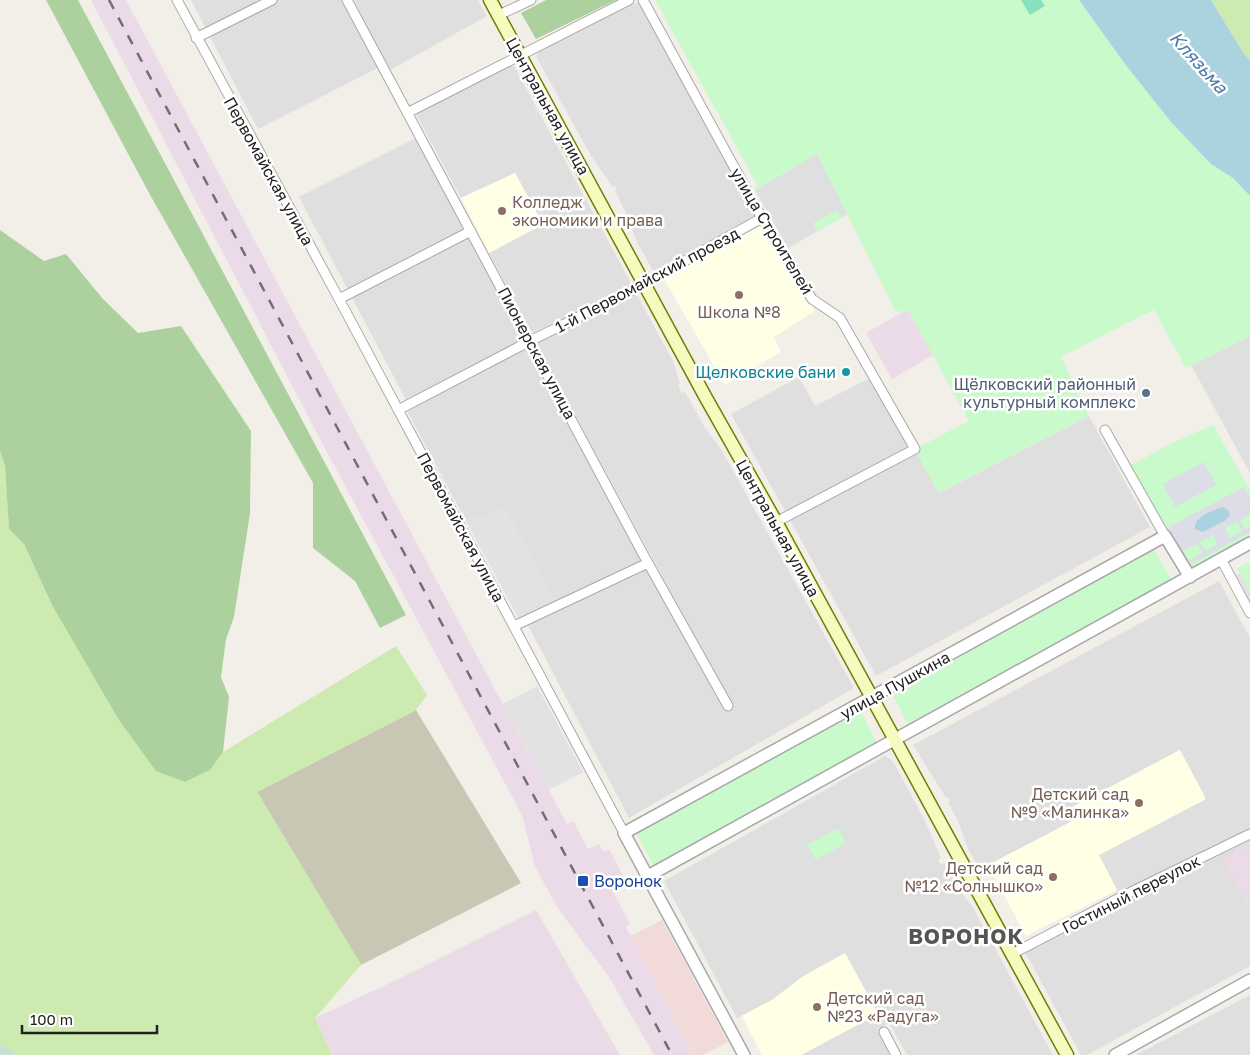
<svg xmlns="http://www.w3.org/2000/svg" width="1250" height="1055" font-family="'Golos Text',sans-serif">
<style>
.residential{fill:#e0dfdf}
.commercial{fill:#f2dad9}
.industrial{fill:#ebdbe8}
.education{fill:#ffffe5}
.construction{fill:#c7c7b4}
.grass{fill:#cdebb0}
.forest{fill:#add19e}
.wetland{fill:#c6e0d4}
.park{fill:#c8facc}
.pitch{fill:#88e0be}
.parking{fill:#e2e2e2}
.plaza{fill:#dddde8;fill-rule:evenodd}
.water{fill:#aad3df}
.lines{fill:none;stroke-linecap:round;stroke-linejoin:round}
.minor-casing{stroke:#a9a9a9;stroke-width:11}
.tertiary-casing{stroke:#a9a9a9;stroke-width:14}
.secondary-casing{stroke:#707d05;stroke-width:15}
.minor{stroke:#fff;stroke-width:9}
.tertiary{stroke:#fff;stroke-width:11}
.secondary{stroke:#f7fabf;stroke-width:12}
.rail{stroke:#707070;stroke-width:2.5;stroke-dasharray:10 10;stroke-linecap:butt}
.education-dot{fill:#8d6e63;stroke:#fff;stroke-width:2}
.culture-dot{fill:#0f9aa8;stroke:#fff;stroke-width:2}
.service-dot{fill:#5c6f8a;stroke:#fff;stroke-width:2}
.transit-dot{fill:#1a4fb4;stroke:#fff;stroke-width:2}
.labels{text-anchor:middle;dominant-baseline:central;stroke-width:5;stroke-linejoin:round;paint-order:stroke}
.street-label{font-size:16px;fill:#222;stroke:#fff}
.education-label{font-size:16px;fill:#785e54;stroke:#fff;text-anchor:start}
.culture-label{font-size:16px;fill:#0d838f;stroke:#fff;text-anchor:end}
.service-label{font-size:16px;fill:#4e5e75;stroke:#fff;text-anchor:end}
.transit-label{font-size:16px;fill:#164399;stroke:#fff;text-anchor:start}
.water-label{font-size:18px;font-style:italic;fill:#4a7aab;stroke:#fff}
.district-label{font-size:21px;font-weight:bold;letter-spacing:1px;fill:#555;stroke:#fff}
</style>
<rect width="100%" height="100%" fill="#f2efe9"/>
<path class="residential" d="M191 0H342L378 68 258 129Z
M354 0H478L487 16 388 71Z
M640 1 755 216 656 271H653L637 242 625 211 615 191 617 189 615 186 613 187 591 156 536 56 540 51Z
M509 66H514L632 285 532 333 489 253 543 225 515 173 461 198 416 114Z
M416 138 523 339 406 400 299 197Z
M817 154 848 214 788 248 755 190Z
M636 293 673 361 680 384 678 386 682 393 685 392 705 428 721 449 854 688 629 818 528 625 647 569 724 709 732 705 536 343Z
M1250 336V473L1191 365Z
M530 341 648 563 557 606 504 507 467 523 405 407Z
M799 377 815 406 872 377 911 447 790 510 785 511 731 414Z
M1089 416 1150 527 876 676 790 520 794 517 917 453 939 493Z
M1219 581 1250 638V828L1120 896 1099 855 1206 799 1180 750 1073 807 1078 818 980 870 968 849 958 821 948 802 950 801 948 797 946 798 913 745Z
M885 756 893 761 926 823 941 858 938 860 941 864 944 863 957 887 972 906 1053 1055H907L889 1023 877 1030 890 1055H801L878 1014 845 953 802 977 772 1000 737 1018 664 881Z
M1250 835V966L1087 1055H1081L1025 952Z
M1250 995V1055H1136Z"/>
<path class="commercial" d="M662 920 728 1042 703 1055H692L630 936Z"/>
<path class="industrial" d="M91 0H126L567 824 573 821 588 849 599 844 603 852 609 849 625 879 610 886 630 924 626 927 692 1055H654L609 977 559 910 535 867 522 815 321 441Z
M908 309 933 355 892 379 866 333Z
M1250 844V910L1227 870 1228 866 1224 859Z
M536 910 620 1055H332L315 1018 411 973Z"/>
<path class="education" d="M515 173 543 224 489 253 461 198Z
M759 226 815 311 774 337 781 352 725 385 664 279Z
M1180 750 1206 799 1099 855 1117 890 1026 936 988 865 1078 818 1072 807Z
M845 953 878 1014 801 1055H762L742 1016 772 1000 802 977Z"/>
<path class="construction" d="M416 710 521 883 361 965 257 792Z"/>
<path class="grass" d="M1211 0H1250V60L1244 54Z
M0 451 5 466 9 529 24 544 52 605 185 782 210 770 223 752 396 646 427 695 416 710 257 792 361 965 315 1018 332 1055H18L0 1044Z"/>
<path class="forest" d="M46 0H78L406 615 380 628 355 581 313 548V483L149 193Z
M546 0H616L536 39 521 13Z
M0 230 44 261 66 254 103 299 138 333 181 326 251 431 250 513 234 617 226 639 221 677 229 697 223 752 210 770 185 782 156 771 119 720 52 605 24 544 9 529 5 466 0 451Z"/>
<path class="wetland" d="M0 1044 18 1055H0Z"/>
<path class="park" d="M655 0H1079L1125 64 1171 122 1211 164 1233 178 1250 196V336L1186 368 1154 310 1149 312 1061 357 1089 416 938 493 915 449 969 421 908 310 896 312 817 154 755 190 757 184Z
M837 210 842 218 817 231 813 223Z
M1213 425 1250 490V543L1190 577 1126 468 1170 444Z
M1154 550 1172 580 908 724 892 694Z
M1250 562V592L1237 568Z
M859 708 877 743 654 867 634 829Z
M838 828 846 843 816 860 807 845Z"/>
<path class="pitch" d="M1021 0H1041L1045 6 1030 15Z"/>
<path class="parking" d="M504 507 557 606 521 623 467 523Z
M1240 573 1250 592V603L1235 576Z
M537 686 583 772 549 790 503 704Z"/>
<path class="plaza" d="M1204 462 1216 485 1175 507 1163 484Z
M1244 487 1250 497V514L1240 520 1245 529 1250 527V532L1193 563 1186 561 1165 529ZM1219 508 1205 531 1198 519ZM1237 521 1242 531 1230 538 1225 528ZM1213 535 1218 544 1205 551 1200 542ZM1198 544 1203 553 1188 561 1183 551Z"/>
<path class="water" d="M1079 0H1211L1244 54 1250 60V196L1233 178 1211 164 1171 122 1125 64Z
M1223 507 1228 510 1230 514 1226 520 1203 532 1195 529C1194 517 1210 512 1219 508Z"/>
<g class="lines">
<defs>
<path id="minor" d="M177 0 339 299 624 833
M347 0 643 554 728 706
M643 0 762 218 812 299 840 318 915 449 776 522
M499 15 531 0
M196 38 272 0
M407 113 629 0
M339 299 471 231
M398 410 530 341 633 290 762 218
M1105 430 1165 536
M1221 559 1250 613
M514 626 648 563
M1012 954 1125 895 1250 834
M884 1032 896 1055"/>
<path id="tertiary" d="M648 876 1250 543
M744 1055 624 833 1165 536 1190 577
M1115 1055 1250 980"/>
<path id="secondary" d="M490 0 706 398 776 522 1067 1055"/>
</defs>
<use href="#minor" class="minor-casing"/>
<use href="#tertiary" class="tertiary-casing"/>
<use href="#secondary" class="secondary-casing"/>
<use href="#minor" class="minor"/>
<use href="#tertiary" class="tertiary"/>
<use href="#secondary" class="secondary"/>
<path class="rail" d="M109 0 672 1055"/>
</g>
<g class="education-dot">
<circle cx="502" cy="211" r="5"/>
<circle cx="739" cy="295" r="5"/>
<circle cx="1139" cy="803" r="5"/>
<circle cx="1053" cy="877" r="5"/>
<circle cx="817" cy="1007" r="5"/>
</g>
<circle class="culture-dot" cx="846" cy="372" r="5"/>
<circle class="service-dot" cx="1146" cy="393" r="5"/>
<rect class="transit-dot" x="577" y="875" width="12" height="12" rx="2.5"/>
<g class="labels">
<g class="street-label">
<text transform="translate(548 106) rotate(61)">Центральная улица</text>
<text transform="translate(269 171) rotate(61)">Первомайская улица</text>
<text transform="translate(772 231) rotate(59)">улица Строителей</text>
<text transform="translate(647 280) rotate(-28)">1-й Первомайский проезд</text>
<text transform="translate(537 353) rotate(62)">Пионерская улица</text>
<text transform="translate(461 527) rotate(62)">Первомайская улица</text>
<text transform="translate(778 528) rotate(61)">Центральная улица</text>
<text transform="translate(895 685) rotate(-29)">улица Пушкина</text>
<text transform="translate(1131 894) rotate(-27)">Гостиный переулок</text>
</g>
<g class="education-label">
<text x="512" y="202">Колледж<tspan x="512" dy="18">экономики и права</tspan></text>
<text x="739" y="312" text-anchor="middle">Школа №8</text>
<text x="1129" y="794" text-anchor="end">Детский сад<tspan x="1129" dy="18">№9 «Малинка»</tspan></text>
<text x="1043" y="868" text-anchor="end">Детский сад<tspan x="1043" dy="18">№12 «Солнышко»</tspan></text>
<text x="827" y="998">Детский сад<tspan x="827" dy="18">№23 «Радуга»</tspan></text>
</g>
<g class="culture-label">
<text x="836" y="372">Щелковские бани</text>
</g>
<g class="service-label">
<text x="1136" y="384">Щёлковский районный<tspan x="1136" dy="18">культурный комплекс</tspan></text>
</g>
<g class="transit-label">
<text x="594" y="881">Воронок</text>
</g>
<g class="water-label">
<text transform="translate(1199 62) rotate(48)">Клязьма</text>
</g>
<g class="district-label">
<text x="966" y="936">ВОРОНОК</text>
</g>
</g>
<path d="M22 1025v8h135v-8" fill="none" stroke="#222222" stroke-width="2.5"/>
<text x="30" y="1025" font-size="15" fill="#222222" stroke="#ffffff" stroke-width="4" paint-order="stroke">100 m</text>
</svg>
